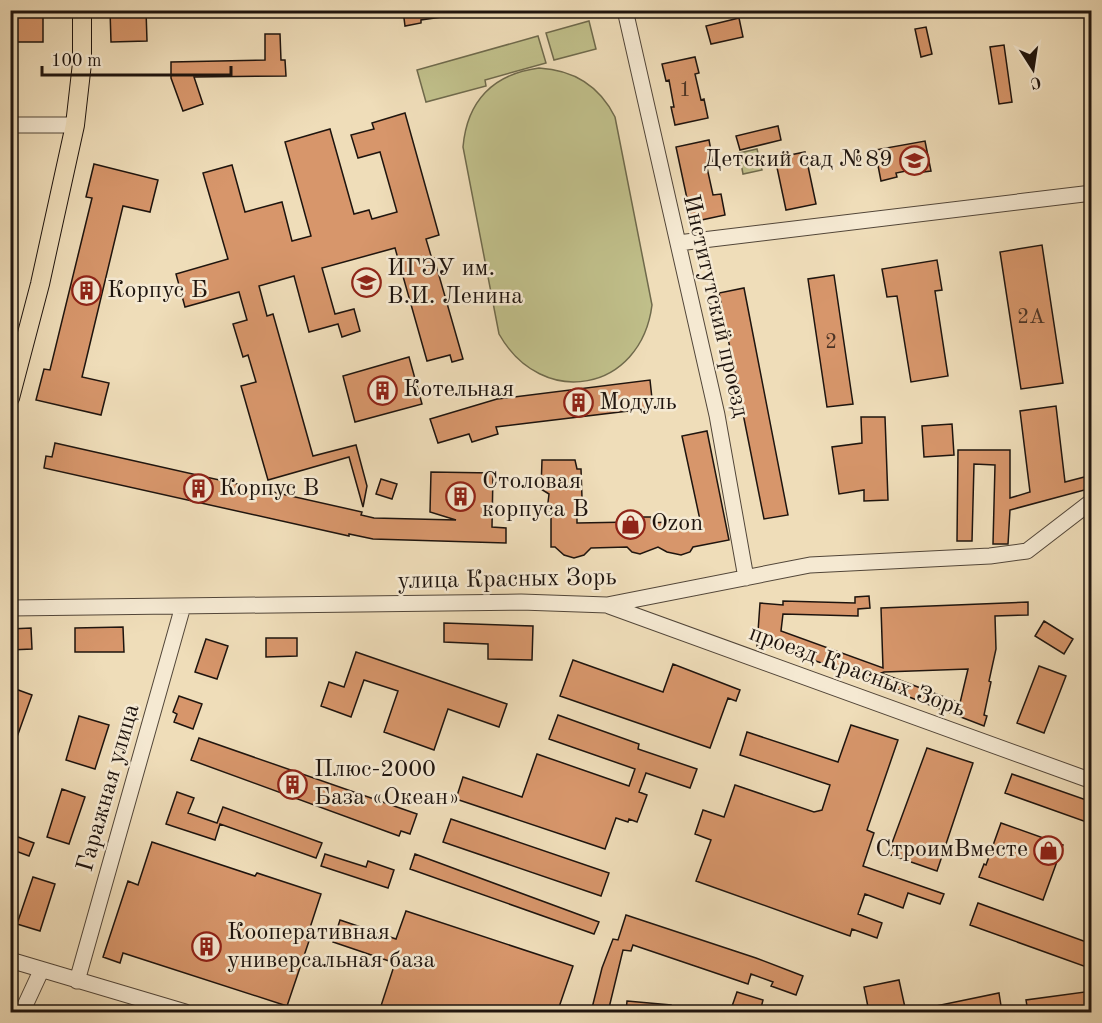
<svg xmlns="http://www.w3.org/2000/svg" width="1102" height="1023" font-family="'Old Standard TT',serif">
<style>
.green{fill:#c0bf8a;stroke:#6f6a4c;stroke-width:1.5}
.building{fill:#d7966b;stroke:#1e140e;stroke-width:1.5;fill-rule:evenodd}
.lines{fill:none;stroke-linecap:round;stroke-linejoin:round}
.minor-casing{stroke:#524639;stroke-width:17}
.major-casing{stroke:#1e140e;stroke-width:20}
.minor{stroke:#f5e9d2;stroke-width:15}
.major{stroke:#efddb9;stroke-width:18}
.labels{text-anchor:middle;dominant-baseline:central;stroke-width:5;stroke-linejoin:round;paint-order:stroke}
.number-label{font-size:21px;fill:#4c3425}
.poi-label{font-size:24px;fill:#1e140e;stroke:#f5e9d2;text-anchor:start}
.street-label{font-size:24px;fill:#1e140e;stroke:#f5e9d2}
</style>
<rect width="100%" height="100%" fill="#efddb9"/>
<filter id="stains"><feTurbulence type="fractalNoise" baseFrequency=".00333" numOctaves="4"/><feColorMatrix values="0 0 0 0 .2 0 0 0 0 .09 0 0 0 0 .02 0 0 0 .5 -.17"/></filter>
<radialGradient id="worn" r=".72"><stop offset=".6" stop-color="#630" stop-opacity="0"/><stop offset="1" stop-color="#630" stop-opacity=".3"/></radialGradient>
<path class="green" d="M589 21 596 49 554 60 546 33Z
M538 36 546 63 485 80 486 86 426 102 417 70Z
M539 68C574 70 599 85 615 117L652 305C641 392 542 410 499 334L463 147C467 101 493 74 539 68Z
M757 149 762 170 743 174 739 153Z"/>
<path class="building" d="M10 10H43V42H10Z
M110 10H146L147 41 111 42Z
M403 10H441V17L421 20V23L405 26Z
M739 18 743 37 711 44 706 26Z
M926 27 932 54 921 57 915 29Z
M265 34H280L281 60H285L286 76 194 77 203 104 183 111 171 78V62L265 60Z
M1004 45 1012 102 999 104 990 47Z
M695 57 699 73 695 74 701 100 704 99 708 118 675 125 671 107H674L669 80 666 81 662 64Z
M405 113 439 235 426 239 432 259 434 258 463 359 452 362 450 355 427 361 395 248 322 268 335 314 354 309 360 331 342 337 338 324 309 332 294 276 259 286 267 316 273 314 313 456 356 445 367 486 363 507 349 457 268 480 241 386 256 382 248 355 243 357 233 324 247 320 239 292 185 307 176 274 228 259 203 173 232 165 245 212 282 202 292 241 311 236 285 142 330 129 354 214 369 210 372 219 397 212 380 152 358 158 351 135 374 129 372 123Z
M778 126 781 140 740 150 736 136Z
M709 140 713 161 706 163 713 195 721 194 725 215 692 222 676 147Z
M925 141 931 171 916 173V169L896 173 897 177 881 181 875 150Z
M805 152 816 204 786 210 775 158Z
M94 164 158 180 150 212 123 206 82 377 109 383 101 415 36 400 44 369 50 370 92 198 86 197Z
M1042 245 1063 383 1021 389 1000 252Z
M937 260 942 290 935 291 948 376 911 382 897 296 887 297 882 269Z
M834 275 853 404 827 407 808 279Z
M744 288 788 515 764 519 719 293Z
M409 357 422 404 355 422 343 376Z
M650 380 653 408 496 427 498 434 472 442 469 434 438 443 430 419 497 399Z
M1056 406 1065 482 1092 475V488L1010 510 1008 544H993L995 465 974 464 972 541H957L958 450H1010V498L1030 492 1020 411Z
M861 417H885L888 500 864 501V490L839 494 832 447 862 443Z
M952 424 954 455 924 457 922 426Z
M707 431 729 540 693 547 690 552 681 555 667 552 658 547 640 554 632 552 627 547 591 548 584 555 574 558 564 555 555 547H551V511H547L549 494 541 489 542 460H575L577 469H581L582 498 577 499V523L632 522V517H651V523L700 520 682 436Z
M55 443 362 512 361 515 374 518 456 520 430 512 431 472 493 473 492 527 506 528V543L373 539 349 534V536L44 468 46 456 52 457Z
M381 479 397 484 392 499 376 494Z
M869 596 870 608 858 609V616L783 614 781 631 883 668 881 608 1028 602V615L995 616 996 649 989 681 991 682 984 715 987 716 984 726 904 695 905 692 784 650V648L757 646 760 603 783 605V601L855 603V597ZM968 669 960 703 881 673 884 672Z
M1044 621 1073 639 1064 654 1035 636Z
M444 623 533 626 532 660 488 659V644L444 642Z
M123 627 124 652H75V628Z
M31 628 32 649 10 650V629Z
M266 638H297V656L266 657Z
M206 639 228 646 217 679 195 672Z
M356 652 507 704 499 727 448 709 434 750 384 732 398 691 364 680 351 717 321 706 329 682 344 687Z
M573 660 663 692 673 664 740 690 736 701 728 698 710 748 560 696Z
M1039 666 1066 676 1044 733 1017 723Z
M10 687 32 695 12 751H10Z
M179 696 202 704 193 729 174 722 177 714 173 712Z
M558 715 639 744 638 749 697 769 690 788 646 773 639 792 647 795 637 822 629 819 628 822 616 818 605 849 456 799 463 777 522 797 537 754 629 786 635 769 549 739Z
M79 716 109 725 95 769 66 760Z
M851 725 898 740 867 830 874 833 863 866 944 894 940 904 908 893 903 908 865 894 858 914 882 923 877 938 852 929 850 936 696 881 711 840 695 834 703 810 724 817 735 785 814 812 822 810 830 785 740 755 747 732 838 762Z
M199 738 417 814 410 834 401 831 399 836 191 760Z
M927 748 973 763 937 871 888 854Z
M1012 774 1092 802V824L1005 793Z
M62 789 85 797 69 844 47 837Z
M177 792 194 798 188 813 217 823 223 807 322 843 316 858 220 824 215 840 166 824Z
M451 819 609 873 601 896 443 842Z
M1001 823 1063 845 1043 900 979 877 984 864 986 865Z
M10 834 34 843 29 856 10 849Z
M152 842 255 876 257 873 321 894 306 940 309 941 287 1006 123 953 120 963 103 957 128 881 138 885Z
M325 854 366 867 368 861 394 870 388 888 321 866Z
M415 854 599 922 594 934 410 869Z
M33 877 55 884 40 931 17 924Z
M978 903 1092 944V969L970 925Z
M406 911 573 966 558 1010 553 1008 552 1012H379L395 963 333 942 340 920 396 939Z
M626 915 756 958 803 976 796 995 771 986 773 982 751 974 748 984 633 945 631 951 623 950 608 1012H591L602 968 613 939 618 940Z
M899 980 906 1012H869L864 987Z
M1092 991V1012H1028L1026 1000Z
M737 992 763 1000 760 1012H730Z
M999 993 1002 1012H927L926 1008Z
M627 1001 671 1005V1012H626Z"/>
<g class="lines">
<defs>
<path id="minor" d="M625 10 717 415 746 578
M10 125H75
M678 243 1092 193
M609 606 1092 781
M10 608 521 602 607 605 810 565 990 556 1027 551 1092 501
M10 960 185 1012
M77 981 183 606
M22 1012 41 971"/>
<path id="major" d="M10 398 40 284 75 125 82 63V10"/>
</defs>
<use href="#minor" class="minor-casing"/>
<use href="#major" class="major-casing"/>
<use href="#minor" class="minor"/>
<use href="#major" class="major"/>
</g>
<defs>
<symbol id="school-ring" viewBox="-11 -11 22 22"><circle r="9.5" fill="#f5e9d2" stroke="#8f2418" stroke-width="1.5"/><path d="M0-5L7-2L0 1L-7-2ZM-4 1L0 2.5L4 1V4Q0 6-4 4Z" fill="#8f2418"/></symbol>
<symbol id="university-ring" viewBox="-11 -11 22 22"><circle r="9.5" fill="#f5e9d2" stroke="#8f2418" stroke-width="1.5"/><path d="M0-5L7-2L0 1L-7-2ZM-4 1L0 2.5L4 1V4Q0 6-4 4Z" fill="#8f2418"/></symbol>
<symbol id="building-ring" viewBox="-11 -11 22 22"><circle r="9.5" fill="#f5e9d2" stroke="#8f2418" stroke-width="1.5"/><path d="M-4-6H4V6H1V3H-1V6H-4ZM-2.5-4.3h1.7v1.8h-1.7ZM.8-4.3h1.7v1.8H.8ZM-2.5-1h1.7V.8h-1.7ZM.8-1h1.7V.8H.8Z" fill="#8f2418"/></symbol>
<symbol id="shop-ring" viewBox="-11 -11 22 22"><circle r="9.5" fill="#f5e9d2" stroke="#8f2418" stroke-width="1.5"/><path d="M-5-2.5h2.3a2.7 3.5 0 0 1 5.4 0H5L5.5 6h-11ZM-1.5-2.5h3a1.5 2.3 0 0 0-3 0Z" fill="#8f2418"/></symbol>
</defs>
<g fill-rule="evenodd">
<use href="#school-ring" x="898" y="144" width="33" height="33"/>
<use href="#university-ring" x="350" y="266" width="33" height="33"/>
<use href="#building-ring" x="70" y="274" width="33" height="33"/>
<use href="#building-ring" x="366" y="374" width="33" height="33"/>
<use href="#building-ring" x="562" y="386" width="33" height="33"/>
<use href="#building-ring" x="182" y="472" width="33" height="33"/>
<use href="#building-ring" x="444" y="480" width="33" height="33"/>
<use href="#shop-ring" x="614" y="508" width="33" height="33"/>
<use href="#building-ring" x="276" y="768" width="33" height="33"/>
<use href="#shop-ring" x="1032" y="834" width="33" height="33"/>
<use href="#building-ring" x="190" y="930" width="33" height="33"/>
</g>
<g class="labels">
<g class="number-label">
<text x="685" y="90">1</text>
<text x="1031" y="317">2А</text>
<text x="831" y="342">2</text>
</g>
<g class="poi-label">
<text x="893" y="160" text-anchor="end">Детский сад №89</text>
<text x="387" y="269">ИГЭУ им.<tspan x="387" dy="28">В.И. Ленина</tspan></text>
<text x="107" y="291">Корпус Б</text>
<text x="403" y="390">Котельная</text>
<text x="599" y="403">Модуль</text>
<text x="482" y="482">Столовая<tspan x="482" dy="28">корпуса В</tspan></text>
<text x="219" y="489">Корпус В</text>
<text x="651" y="524">Ozon</text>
<text x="314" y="770">Плюс-2000<tspan x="314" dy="28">База «Океан»</tspan></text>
<text x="1028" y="850" text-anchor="end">СтроимВместе</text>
<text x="227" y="933">Кооперативная<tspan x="227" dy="28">универсальная база</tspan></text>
</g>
<g class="street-label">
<text transform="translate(715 306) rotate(77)">Институтский проезд</text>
<text transform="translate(507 580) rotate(-1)">улица Красных Зорь</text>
<text transform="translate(857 672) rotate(20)">проезд Красных Зорь</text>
<text transform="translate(109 788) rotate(-74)">Гаражная улица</text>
</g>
</g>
<rect width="1102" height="1023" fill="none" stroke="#efddb9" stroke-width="36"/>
<rect x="12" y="12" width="1078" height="999" fill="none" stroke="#1e140e" stroke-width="3"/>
<rect x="18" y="18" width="1066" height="987" fill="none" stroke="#1e140e" stroke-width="1.5"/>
<g transform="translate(1033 69) rotate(168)" stroke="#f5e9d2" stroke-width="4.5" paint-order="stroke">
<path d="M0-4.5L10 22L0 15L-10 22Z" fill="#1e140e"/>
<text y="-9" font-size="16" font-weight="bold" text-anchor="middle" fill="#1e140e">С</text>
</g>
<path d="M42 66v9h189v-9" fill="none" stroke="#1e140e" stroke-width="3"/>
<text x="51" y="66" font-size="18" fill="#1e140e" stroke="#f5e9d2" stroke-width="4.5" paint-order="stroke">100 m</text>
<rect width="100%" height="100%" filter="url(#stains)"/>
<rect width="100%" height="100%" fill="url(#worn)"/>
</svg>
